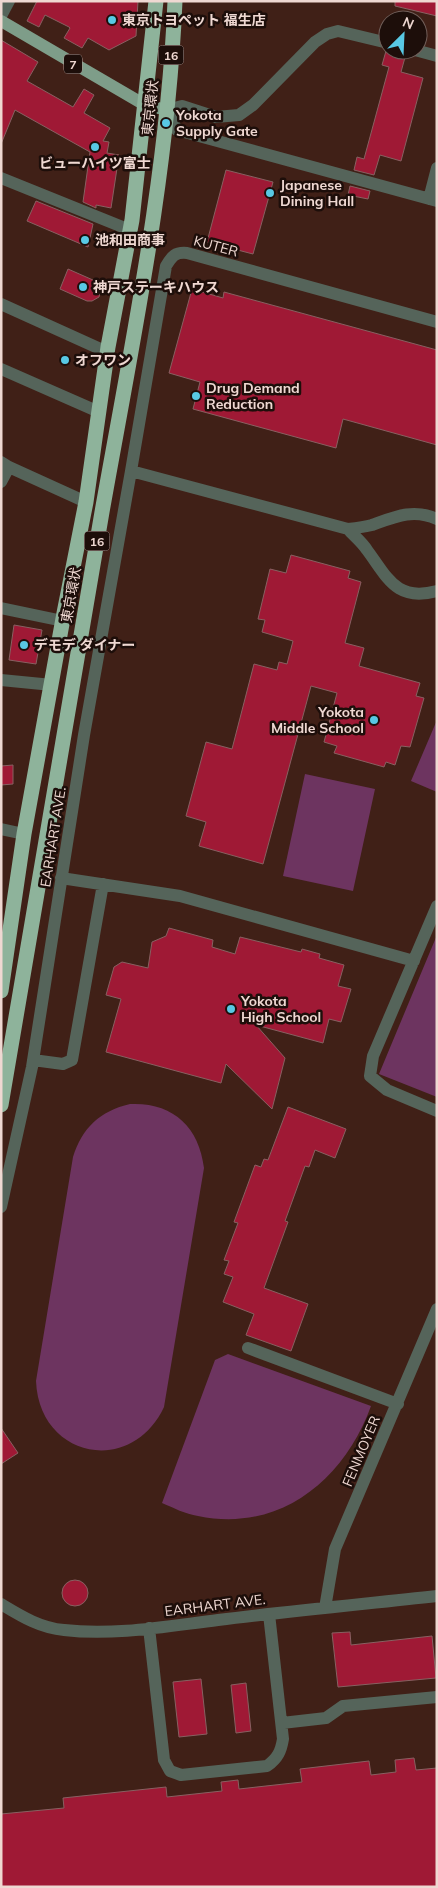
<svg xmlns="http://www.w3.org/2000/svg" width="438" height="1888" font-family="Mulish,'Noto Sans JP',sans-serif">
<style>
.green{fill:#6d3460}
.building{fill:#9f1935;stroke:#886061}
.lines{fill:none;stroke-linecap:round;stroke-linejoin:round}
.minor{stroke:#55645a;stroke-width:12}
.major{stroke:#7e9d89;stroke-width:12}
.highway{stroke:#8eb39b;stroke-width:15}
.poi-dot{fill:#58c8e4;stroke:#1d0e0a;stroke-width:2}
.labels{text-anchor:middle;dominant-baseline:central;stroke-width:5;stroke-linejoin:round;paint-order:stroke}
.shield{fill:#1d0e0a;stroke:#b09b96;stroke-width:1}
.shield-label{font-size:12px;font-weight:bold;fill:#efd8d2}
.poi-label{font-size:14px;font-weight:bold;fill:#efd8d2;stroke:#1d0e0a;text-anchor:start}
.street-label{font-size:14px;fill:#efd8d2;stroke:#1d0e0a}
</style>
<rect width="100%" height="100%" fill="#402017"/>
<path class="green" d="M437 720V792L411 781Z
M305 774 375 789 353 891 283 876Z
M437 935V1097L379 1074Z
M130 1104C172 1102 199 1126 204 1168L164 1407C131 1477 39 1458 36 1381L73 1157C82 1128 100 1111 130 1104Z
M228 1354 371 1406C344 1480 280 1533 198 1516 185 1514 174 1508 162 1503L215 1360Z"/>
<path class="building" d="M37 1H138L136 36 109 50 88 38 82 48 64 38 70 28 69 27 45 15 39 27 27 21Z
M395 1H437V16L395 6Z
M1 40 38 62 27 81 73 107 84 89 94 95 84 113 110 128 103 141 109 142 107 153 119 155 111 208 96 205V208L83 202 90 152 15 110 1 144Z
M407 50 401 72 423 78 401 161 380 155 374 175 354 170 357 157 364 159 389 67 382 65 386 51Z
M226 170 273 182 253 254 207 242Z
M350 186 370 191 368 199 348 195Z
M36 201 93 224 88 247 27 221Z
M68 269 102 284 99 297 92 301H87L60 289Z
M192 289 223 298 224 292 437 350V445L343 419 336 448 193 409 200 382 169 373Z
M291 555 350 571 348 578 361 582 345 643 364 648 359 666 420 683 416 696 424 698 410 747 401 746 395 765 386 762 384 767 334 753 337 746 324 742 337 693 311 686 263 864 199 846 206 822 186 816 206 742 232 749 254 664 277 670 279 662 287 664 293 641 262 632 265 620 258 619 270 569 286 573Z
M14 625 42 630 36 664 9 660Z
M13 765V784L1 785V766Z
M169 928 213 940 212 947 235 954 240 937 301 952 302 949 320 954 319 958 344 965 338 986 351 989 341 1022 329 1019 323 1043 256 1025 285 1058 272 1109 226 1064 221 1083 106 1052 121 999 106 995 114 967 122 962 148 968 152 942 166 936Z
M288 1107 346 1129 335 1158 315 1150 309 1167 305 1166 285 1221 288 1222 264 1288 308 1304 291 1351 246 1335 254 1314 223 1302 233 1277 224 1274 229 1261 224 1260 238 1223 234 1222 255 1165 261 1167 264 1159 268 1160Z
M1 1428 18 1453 1 1464Z
M62 1593a13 13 0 1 1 26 0a13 13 0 1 1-26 0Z
M350 1632 351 1645 432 1636 436 1678 338 1687 332 1633Z
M201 1679 207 1734 179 1737 173 1682Z
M246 1683 251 1731 236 1733 231 1685Z
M414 1758 416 1770 437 1768V1887H1V1814L64 1808 63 1798 166 1787 167 1797 222 1791 221 1782 238 1780 239 1789 302 1782 300 1769 369 1761 371 1775 396 1772 395 1760Z"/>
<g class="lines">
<path class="minor" d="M1 16 9 1
M388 43 338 31 327 34 315 42 253 105 239 115 216 117 182 106 167 110 177 130 437 201
M415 50 437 56
M1 178 130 230
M429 199 437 168
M1 304 107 352
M1 369 99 412
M1 462 9 467 86 502
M131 471 348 529
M1 482 9 467
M437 519C413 508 394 517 372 525 364 527 356 528 348 529 354 536 362 542 367 550 388 578 396 602 437 591
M1 608 63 621
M1 680 52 685
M1 829 24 834
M61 878 180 896 414 961
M437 906 373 1056 370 1076 387 1090 437 1111
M33 1060 63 1064 72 1060 103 884
M1 1207 32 1067 84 735 131 471 166 266C172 256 175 252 187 253L437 322
M248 1348 398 1404
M1 1604C21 1616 40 1628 64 1630 114 1636 168 1626 218 1620 291 1611 364 1604 437 1596
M325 1608 335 1549 437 1309
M149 1628 164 1760 170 1771 181 1775 267 1766C278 1758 281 1751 283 1739L269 1614
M282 1723 326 1718 343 1706 437 1697"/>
<path class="major" d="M1 21 145 105 167 110"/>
<path class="highway" d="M1 991 24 834 64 613 86 502 108 347 132 220 156 1
M1 1105C36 907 67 709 102 512 132 343 168 173 175 1"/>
</g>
<g class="poi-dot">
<circle cx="112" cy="20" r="5"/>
<circle cx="166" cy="123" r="5"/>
<circle cx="95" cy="147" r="5"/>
<circle cx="270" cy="193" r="5"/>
<circle cx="85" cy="240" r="5"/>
<circle cx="83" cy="287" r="5"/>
<circle cx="65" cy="360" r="5"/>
<circle cx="196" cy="396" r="5"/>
<circle cx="24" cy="645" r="5"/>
<circle cx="374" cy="720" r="5"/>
<circle cx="231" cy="1009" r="5"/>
</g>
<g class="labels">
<g class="shield">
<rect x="158.5" y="45.5" width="25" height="19" rx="4"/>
<rect x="64" y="54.5" width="18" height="19" rx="4"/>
<rect x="84.5" y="531.5" width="25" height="19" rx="4"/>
</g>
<g class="shield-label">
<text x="171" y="55">16</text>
<text x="73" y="64">7</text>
<text x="97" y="541">16</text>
</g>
<g class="poi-label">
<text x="122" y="20">東京トヨペット 福生店</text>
<text x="176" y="115">Yokota<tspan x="176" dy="16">Supply Gate</tspan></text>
<text x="95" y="163" text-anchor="middle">ビューハイツ富士</text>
<text x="280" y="185">Japanese<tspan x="280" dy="16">Dining Hall</tspan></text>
<text x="95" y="240">池和田商事</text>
<text x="93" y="287">神戸ステーキハウス</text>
<text x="75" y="360">オフワン</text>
<text x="206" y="388">Drug Demand<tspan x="206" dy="16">Reduction</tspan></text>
<text x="34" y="645">デモデ ダイナー</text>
<text x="364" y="712" text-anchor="end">Yokota<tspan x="364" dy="16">Middle School</tspan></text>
<text x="241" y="1001">Yokota<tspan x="241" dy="16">High School</tspan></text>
</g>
<g class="street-label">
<text transform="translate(150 108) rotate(-84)">東京環状</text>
<text transform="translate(216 246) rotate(15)">KUTER</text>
<text transform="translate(71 595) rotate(-80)">東京環状</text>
<text transform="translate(53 837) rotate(-81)">EARHART AVE.</text>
<text transform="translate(361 1451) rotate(-67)">FENMOYER</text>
<text transform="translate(215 1605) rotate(-7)">EARHART AVE.</text>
</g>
</g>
<rect width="438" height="1888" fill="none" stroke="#efd8d2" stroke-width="5"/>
<g transform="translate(403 35) rotate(24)"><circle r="24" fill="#1d0e0a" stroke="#715f5a"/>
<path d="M0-4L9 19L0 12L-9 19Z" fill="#58c8e4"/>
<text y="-8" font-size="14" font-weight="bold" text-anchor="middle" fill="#efd8d2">N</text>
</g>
</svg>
